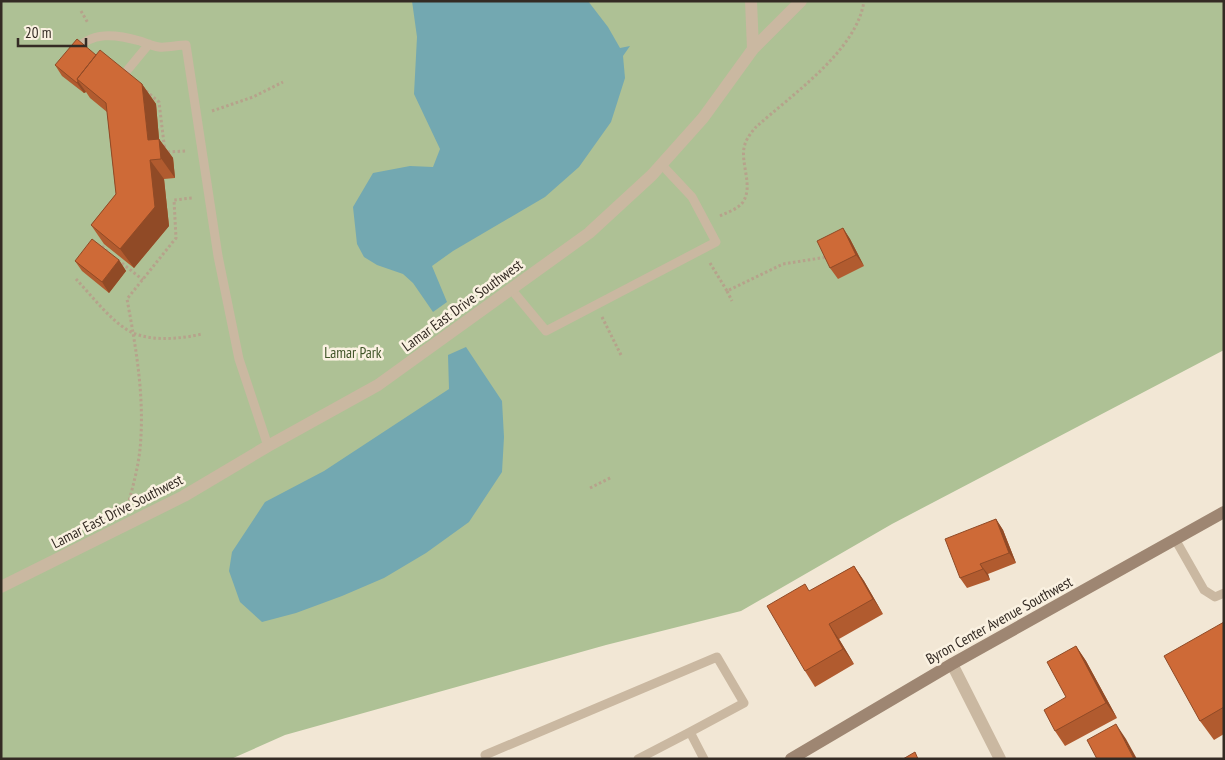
<svg xmlns="http://www.w3.org/2000/svg" width="1225" height="760" font-family="'PT Sans Narrow',sans-serif">
<style>
.green{fill:#aec195}
.water{fill:#73a8b1}
.lines{fill:none;stroke-linecap:round;stroke-linejoin:round}
.path{stroke:#b6a28b;stroke-width:3;stroke-dasharray:2.5 2.5;stroke-linecap:butt}
.lane{stroke:#cab8a1;stroke-width:9}
.street{stroke:#cab8a1;stroke-width:12}
.secondary{stroke:#9e8672;stroke-width:12}
.wall{fill:#b15b2f}
.shaded-wall{fill:#904a26}
.building{fill:#ce6a37;stroke:#904a26}
.labels{text-anchor:middle;dominant-baseline:central;stroke-width:5;stroke-linejoin:round;paint-order:stroke}
.street-label{font-size:15px;fill:#342b24;stroke:#faf1e1}
.park-label{font-size:15px;fill:#3f5427;stroke:#faf1e1}
</style>
<rect width="100%" height="100%" fill="#f2e7d5"/>
<path class="green" d="M1 1H1224V350L892 524 741 611 606 645 285 735 231 759H1Z"/>
<path class="water" d="M412 1H588L608 27 620 48 630 46 623 56 625 78 611 122 579 167 545 197 453 251 432 266 447 302 433 312 413 283 403 274 377 265 364 257 357 244 353 207 373 173 410 166 433 167 440 149 414 94 417 37Z
M466 347 502 401 504 437 502 472 469 522 426 553 384 578 342 596 296 613 262 622 240 602 229 571 232 552 265 502 324 471 449 389 448 355Z"/>
<g class="lines">
<path class="path" d="M81 11 88 23
M146 91 159 102 165 152 186 151
M212 111 253 97 283 82
M720 216C728 212 738 209 743 202 754 185 739 162 745 144 747 138 751 133 755 128 791 95 857 51 864 1
M102 246 107 251
M118 260 143 280
M710 263 727 291 783 264 827 257
M76 279C92 296 109 319 129 331 149 342 181 339 202 334
M727 291 732 301
M602 317 622 357
M590 488 612 477
M128 505C133 486 138 468 140 449 145 398 136 348 127 299L176 238 174 200 192 198V196"/>
<path class="lane" d="M74 51C92 31 115 34 140 41 146 43 152 46 159 47 167 48 178 45 186 45L218 256 239 359 268 446
M125 73 149 44
M511 289 546 331 716 242 692 197 661 164
M1175 539 1204 590 1215 597 1224 593
M485 755 717 657 744 703 690 732
M638 759 690 732 704 759"/>
<path class="street" d="M751 1 753 49
M1 587 184 496 268 446 378 385 589 233 652 175 703 118 753 49 801 1
M952 664 1000 759"/>
<path class="secondary" d="M791 759 952 664 1224 512"/>
</g>
<path class="wall" d="M96 55 142 84 156 104 159 139 173 158 175 178 164 179 169 226 134 268 104 244 91 225 116 194 107 112 90 98 86 92 84 93 62 76 55 65Z
M843 228 850 239 864 266 838 279 830 268Z
M119 260 126 271 109 293 82 271 75 261Z
M996 519 1003 530 1016 563 988 574 990 580 967 588 960 578Z
M854 566 864 581 883 614 839 639 854 664 815 687 805 671 810 591Z
M1224 622V734L1214 740 1200 721Z
M1076 646 1086 661 1117 718 1065 746 1055 731 1066 697Z"/>
<path class="shaded-wall" d="M78 81 86 92 84 93 77 83Z
M142 84 156 104 159 139 173 158 175 178 148 140Z
M150 160 164 179 169 226 134 268 120 249Z
M843 228 850 239 864 266 856 255Z
M119 260 126 271 109 293 102 282Z
M996 519 1003 530 1016 563 1009 553Z
M980 564 988 574 990 580 983 569Z
M854 566 864 581 883 614 873 599Z
M829 624 839 639 854 664 843 649Z
M1076 646 1086 661 1117 718 1106 703Z
M1116 724 1126 739 1137 759H1134Z"/>
<path class="building" d="M77 39 96 55 77 79 78 81 77 83 55 65Z
M100 50 142 84 148 140 159 139 161 159 150 160 155 207 120 249 91 225 116 194 106 103 77 79Z
M843 228 856 255 830 268 817 241Z
M92 239 119 260 102 282 75 261Z
M996 519 1009 553 980 564 983 569 960 578 945 539Z
M854 566 873 599 829 624 843 649 805 671 767 606 805 584 809 591Z
M1224 622V707L1200 721 1164 656Z
M1076 646 1106 703 1055 731 1044 710 1066 697 1047 662Z
M1116 724 1134 759H1097L1087 740Z
M915 752 918 759H903Z"/>
<g class="labels">
<g class="street-label">
<text transform="translate(462 305) rotate(-36)">Lamar East Drive Southwest</text>
<text transform="translate(117 511) rotate(-27)">Lamar East Drive Southwest</text>
<text transform="translate(999 620) rotate(-29)">Byron Center Avenue Southwest</text>
</g>
<g class="park-label">
<text x="353" y="352">Lamar Park</text>
</g>
</g>
<rect width="1225" height="760" fill="none" stroke="#342b24" stroke-width="5"/>
<path d="M18 38v8h68v-8" fill="none" stroke="#342b24" stroke-width="2.5"/>
<text x="25" y="38" font-size="15" fill="#342b24" stroke="#faf1e1" stroke-width="4" paint-order="stroke">20 m</text>
</svg>
